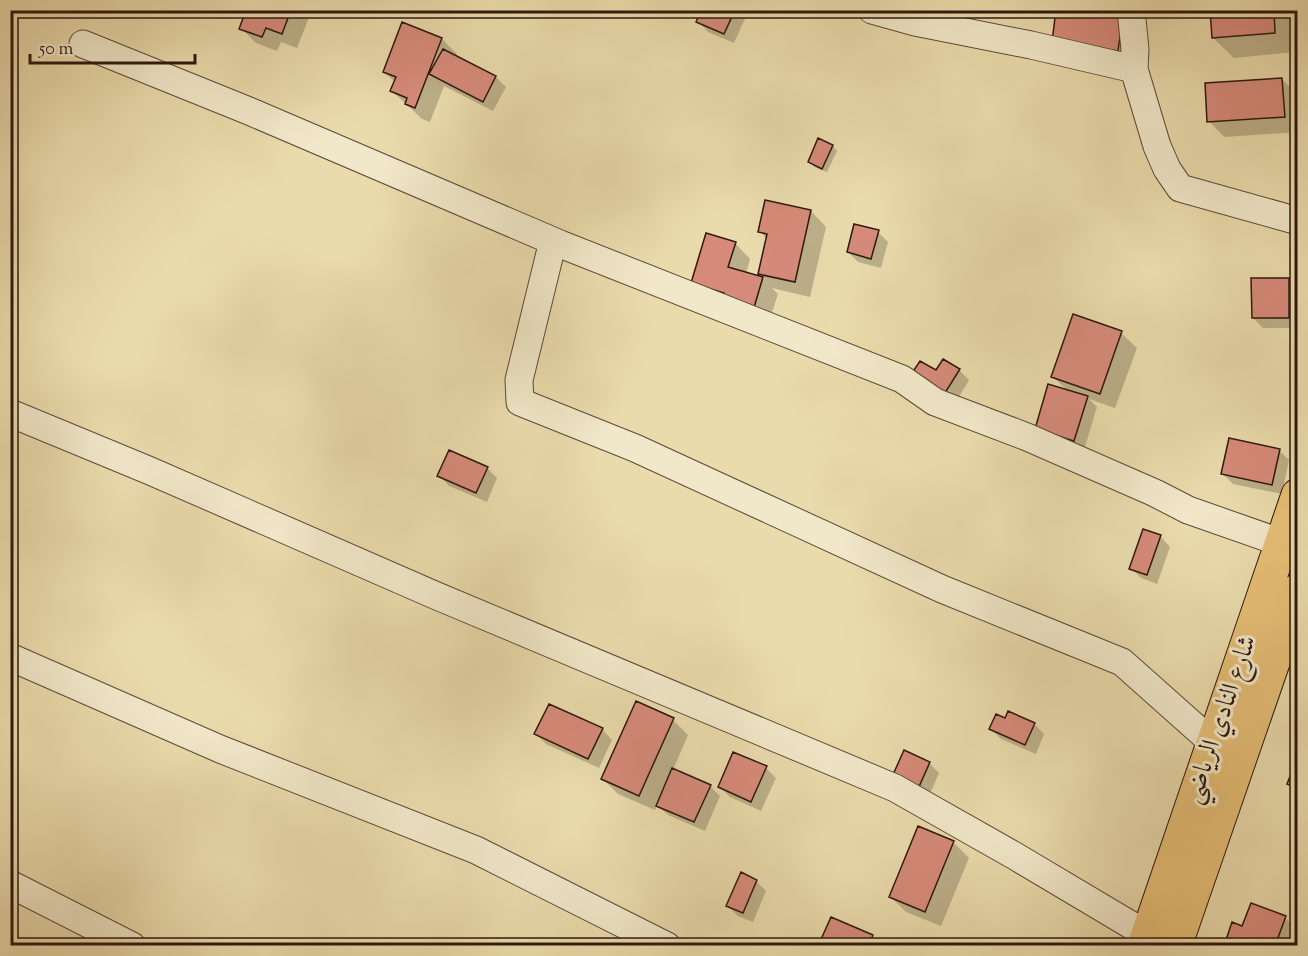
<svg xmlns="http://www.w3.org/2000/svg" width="1308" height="956" font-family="'Sorts Mill Goudy',Amiri,serif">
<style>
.shadow{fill:#0003}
.building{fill:#d68b7a;stroke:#2e180f;stroke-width:1.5}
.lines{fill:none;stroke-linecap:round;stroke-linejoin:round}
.minor-casing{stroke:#5d4936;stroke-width:29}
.major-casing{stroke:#2e180f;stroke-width:35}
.minor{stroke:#f1e8c9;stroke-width:27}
.major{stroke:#e5be76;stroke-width:33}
.labels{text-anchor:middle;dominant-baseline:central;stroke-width:6;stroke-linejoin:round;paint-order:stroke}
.street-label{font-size:26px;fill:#2e180f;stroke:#f1e8c9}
</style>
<rect width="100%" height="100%" fill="#eadbac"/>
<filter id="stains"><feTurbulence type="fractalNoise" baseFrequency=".00333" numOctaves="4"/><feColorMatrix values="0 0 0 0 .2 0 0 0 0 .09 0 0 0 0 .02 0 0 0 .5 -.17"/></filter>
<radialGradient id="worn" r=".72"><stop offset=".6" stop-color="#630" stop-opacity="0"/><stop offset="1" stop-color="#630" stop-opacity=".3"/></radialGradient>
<path class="shadow" d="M248 10H312L297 48 281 42 277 51 256 43 241 28Z
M702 10H743L747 14 734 43 708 32 698 21Z
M1211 10H1291L1295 52 1234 58 1213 38Z
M1122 15 1133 65 1069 57Z
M442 39 457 54 456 57 496 77 506 87 493 111 444 86 430 122 422 119 392 91 395 82 384 72Z
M1282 79 1297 94 1298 132 1224 137 1209 121Z
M819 140 833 146 837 151 827 172 814 167 810 162Z
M811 211 826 227 810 297 772 288 778 294 768 325 693 283 735 243 750 259 746 274 765 279 759 274 767 239 760 231Z
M878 232 888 242 881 268 858 262 848 252Z
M1289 279 1298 288V328H1263L1253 318Z
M1121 333 1137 348 1115 408 1089 399 1097 407 1084 450 1046 439 1068 391 1053 377Z
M959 370 969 380 956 402 924 383 937 372Z
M1279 450 1289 460 1282 494 1233 484 1223 474Z
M487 468 497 478 487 502 449 486 439 475Z
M1160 536 1170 547 1157 584 1141 578 1131 568Z
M673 720 688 735 673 770 710 786 720 796 705 831 668 815 657 805 655 810 618 794 603 779Z
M1006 720 1034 724 1044 734 1036 754 1001 739 991 729Z
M602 729 612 740 599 768 546 744 536 734Z
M929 763 939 773 928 798 903 787Z
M766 768 776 778 761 811 730 797 720 787Z
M953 842 969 858 941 926 906 912 891 897Z
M756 881 766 891 753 922 738 916 728 906Z
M1285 918 1298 930 1296 946H1225L1243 928Z
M872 937 881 946H820Z"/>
<path class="building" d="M246 10H291L282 34 266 28 262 37 239 29Z
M701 10H735L724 34 696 22Z
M1056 10H1100L1123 14 1118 51 1052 42Z
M1210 10H1274L1275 33 1212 38Z
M402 22 442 38 415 108 405 104 407 98 390 91 396 77 383 72Z
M443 49 496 76 483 102 429 74Z
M1282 78 1285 117 1207 122 1205 83Z
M818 138 833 145 822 169 808 162Z
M765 200 811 210 795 282 758 274 767 234 758 232Z
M854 224 879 230 871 259 847 252Z
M706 233 736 242 728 267 763 277 753 311 722 301 724 293 691 283Z
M1251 278H1289V318H1252Z
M1073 314 1122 331 1100 394 1051 377Z
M943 359 960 369 945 393 912 373 920 361 936 370Z
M1048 384 1088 396 1074 441 1035 429Z
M1229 438 1280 449 1272 485 1221 474Z
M449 450 488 467 476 493 437 476Z
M1143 529 1161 535 1147 575 1129 569Z
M636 701 674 718 639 796 601 779Z
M549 704 603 728 588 759 534 734Z
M1008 711 1035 723 1025 745 989 729 996 714 1005 718Z
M904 750 930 762 918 789 892 777Z
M733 752 767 766 751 802 718 787Z
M1298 756V788L1287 784Z
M672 768 711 785 694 822 656 806Z
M1298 792V810L1292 808Z
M918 826 954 841 925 912 889 897Z
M741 872 757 880 743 913 726 906Z
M1251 903 1286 916 1275 946H1224L1232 922 1242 926Z
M831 917 873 935 869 946H818Z"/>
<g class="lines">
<defs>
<path id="minor" d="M872 10 915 22 1031 45 1134 69
M1131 10 1135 49 1134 69 1157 146 1167 169 1180 188 1298 221
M83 44 249 111 560 244 902 379 935 402 1027 437 1155 493 1188 510 1282 543
M553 241 519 380 520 402 635 448 942 589 1122 662 1213 743
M10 413 148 470 437 596 895 788 1015 856 1136 928 1142 946
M10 657 220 749 476 850 667 946
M10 884 132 946"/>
<path id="major" d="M1144 946 1298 495
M1175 946 1298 590"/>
</defs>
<use href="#minor" class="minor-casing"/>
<use href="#major" class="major-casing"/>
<use href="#minor" class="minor"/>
<use href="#major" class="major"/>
</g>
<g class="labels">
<g class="street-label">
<text transform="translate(1221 720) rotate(-71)">شارع النادي الرياضي</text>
</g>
</g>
<rect width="1308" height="956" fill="none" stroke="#eadbac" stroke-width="36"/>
<rect x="12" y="12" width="1284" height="932" fill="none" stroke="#2e180f" stroke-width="3"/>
<rect x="18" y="18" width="1272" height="920" fill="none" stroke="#2e180f" stroke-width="1.5"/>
<path d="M30 54v9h165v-9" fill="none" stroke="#2e180f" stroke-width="3"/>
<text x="39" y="54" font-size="18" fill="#2e180f" stroke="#f1e8c9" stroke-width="4.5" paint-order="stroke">50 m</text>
<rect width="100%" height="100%" filter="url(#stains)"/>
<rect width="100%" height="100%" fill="url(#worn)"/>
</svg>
